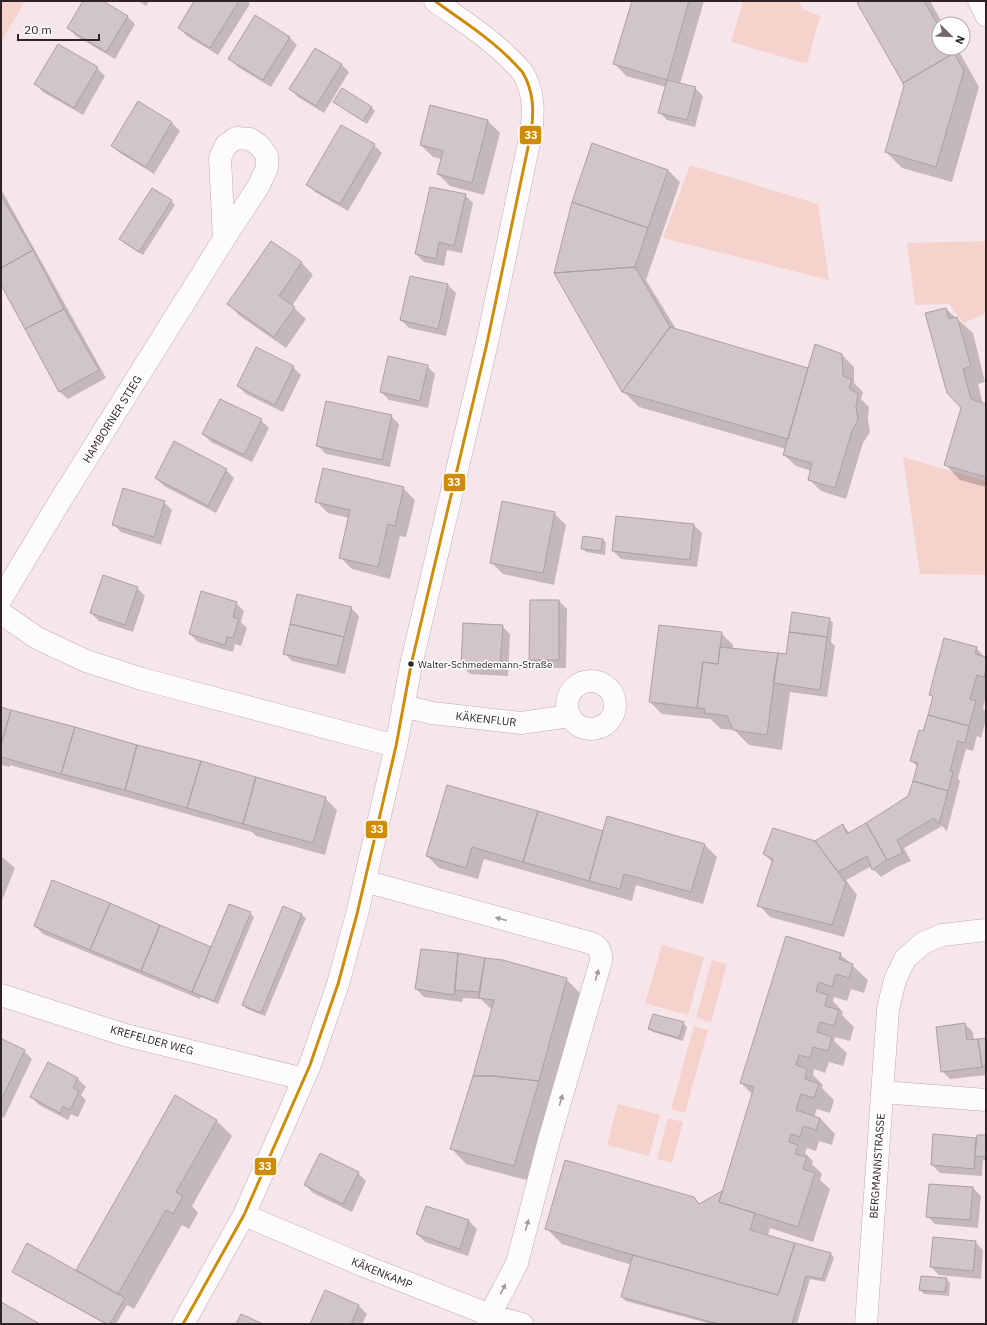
<svg xmlns="http://www.w3.org/2000/svg" width="987" height="1325" font-family="'IBM Plex Sans',sans-serif">
<style>
.green{fill:#f5d2cb}
.shadow{fill:#0003}
.building{fill:#d1c4ca;stroke:#aba0a5}
.lines{fill:none;stroke-linecap:round;stroke-linejoin:round}
.minor-casing{stroke:#bbadb1;stroke-width:23}
.minor{stroke:#fefbfc;stroke-width:22}
.bus-1-casing{stroke:#fff;stroke-width:6}
.bus-1{stroke:#cf8c08;stroke-width:3}
.oneway{fill:#a19a9c}
.bus-dot{fill:#2f2326;stroke:#fff;stroke-width:1.5}
.labels{text-anchor:middle;dominant-baseline:central;stroke-width:3;stroke-linejoin:round;paint-order:stroke}
.bus-label{font-size:10px;fill:#2f2326;stroke:#fff;text-anchor:start}
.street-label{font-size:11px;fill:#2f2326;stroke:#fff}
.line-badge{stroke:#fff;stroke-width:1.5}
.badge-label{font-size:11px;text-anchor:middle;font-weight:bold;fill:#fff}
</style>
<rect width="100%" height="100%" fill="#f6e6eb"/>
<path class="green" d="M1 1H25L1 42Z
M743 1H799L803 9 820 16 807 64 731 42Z
M690 165 818 204 829 280 663 238Z
M986 241V313L964 323 949 304 915 305 907 243Z
M903 457 986 481V575L920 574Z
M662 945 704 957 688 1015 645 1003Z
M712 960 727 964 711 1022 696 1018Z
M694 1026 708 1030 685 1113 671 1109Z
M618 1104 660 1115 649 1156 607 1145Z
M668 1118 683 1122 672 1163 657 1159Z"/>
<path class="shadow" d="M84 1H101L127 16 135 24 115 59 76 36 68 28Z
M138 1H149L146 6Z
M196 1H247L250 4 218 55 187 36 179 28Z
M633 1H704L680 84 695 88 703 96 695 127 667 120 659 112 666 87 626 76 615 64Z
M857 1H930L943 24H939V48H957L979 87 952 182 902 168 886 152 906 86Z
M289 37 297 45 271 87 238 67 230 59Z
M341 64 349 72 324 113 298 97 290 89Z
M97 68 105 76 83 115 43 92 35 84Z
M138 102 172 123 180 131 154 174 120 153 112 146Z
M334 102 371 107 375 111 367 124 338 105Z
M488 121 500 133 484 195 450 186 438 174 442 159 433 157 421 145Z
M374 145 382 153 348 211 315 192 307 184Z
M668 170 680 182 646 280 676 329 809 370 842 355 854 367V383L863 392 861 399 869 407 868 419 870 432 863 443 846 499 821 491 809 479 811 471 796 466 784 455 786 449 639 407 623 391 555 273Z
M1 189 106 378 68 399 60 392 1 283Z
M152 189 171 201 175 205 143 255 124 243 120 239Z
M465 195 473 203 462 253 447 250 444 266 424 262 416 254Z
M271 242 302 263 313 275 292 306 306 319 286 348 240 316 228 304Z
M448 285 456 293 446 336 409 328 401 320Z
M946 309 973 333 985 382 978 384 983 404 986 405V487L960 480 945 464 962 408Z
M427 366 435 374 428 408 389 400 381 392Z
M293 367 301 375 283 412 246 394 238 386Z
M391 416 399 424 390 467 326 454 318 446Z
M261 420 269 428 252 462 211 442 203 434Z
M226 470 234 478 216 513 164 486 156 478Z
M403 488 415 500 406 537 400 536 390 579 352 569 340 557 349 518 328 513 316 501Z
M164 502 172 510 161 545 121 532 113 524Z
M554 513 566 525 554 585 503 574 491 562Z
M694 525 702 533 697 567 621 559 613 551Z
M603 539 606 543 605 555 586 552 582 548Z
M137 588 145 596 133 632 99 621 91 613Z
M559 601 567 609 566 668H538L530 660Z
M236 603 244 611 241 622 247 628 241 646 235 644 233 652 198 642 190 634Z
M351 608 359 616 345 674 292 661 284 653Z
M829 619 833 623 831 642 835 646 827 697 790 692 782 750 749 745 734 730 721 729 709 718V719L662 714 650 702 721 633 733 645V650L786 656Z
M502 626 510 634 508 676 470 674 462 666Z
M976 648 986 658V696L983 708 986 712V720L981 738 977 736 973 751 966 749 958 778 960 781 947 831 942 826 904 848 911 861 895 868 881 877 873 869 872 866 846 880 857 895 844 937 770 917 759 905 773 863 764 854 815 842 842 825 850 833 909 797 918 767 911 760 924 732 934 698 930 694Z
M1 708 201 762 325 798 337 810 325 855 256 836 252 832 10 765V767L1 765Z
M448 786 603 832 705 845 717 857 703 904 636 885 632 901 484 859 478 879 439 868 427 856Z
M1 856 15 868 1 903Z
M284 907 302 915 306 918 265 1016 247 1009 243 1005Z
M250 913 254 917 218 1004 201 997 200 999 43 934 35 926 211 949Z
M422 950 503 961 566 979 582 995 530 1181 466 1164 451 1148 474 1076 492 1010 481 999 463 998 462 1002 424 997 416 989Z
M840 954 868 980 864 993 851 989 847 1001 834 997 833 1001 843 1012 842 1015 854 1027 850 1041 835 1037 834 1041 847 1053 843 1066 829 1062 825 1073 814 1069 813 1075 823 1085 822 1088 834 1100 830 1113 817 1109 814 1117 820 1118 835 1134 832 1145 819 1141 816 1151 807 1148 805 1153 813 1161 812 1164 822 1174 820 1180 830 1189 813 1242 770 1228 768 1236 831 1254 834 1258 825 1282 810 1279 797 1324H711L626 1301 622 1297 632 1265 562 1244 547 1229 693 1198 700 1204 723 1192 753 1095 741 1083Z
M683 1023 687 1027 683 1041 653 1032 649 1029Z
M965 1024 973 1032 974 1040 986 1039V1075L950 1079 942 1071Z
M1 1042 24 1051 32 1059 4 1118 1 1116Z
M78 1079 86 1087 81 1095 86 1100 78 1117 71 1114 68 1120 39 1105 31 1097Z
M175 1097 217 1121 232 1136 192 1206 198 1213 189 1229 182 1225 134 1309 127 1305 116 1324H105L17 1275 13 1271 80 1273 77 1270Z
M934 1135 977 1139 986 1136V1160H983L982 1176 940 1173 932 1165Z
M358 1173 366 1181 352 1212 313 1193 305 1185Z
M973 1188 981 1196 978 1228 935 1224 927 1216Z
M427 1207 469 1221 477 1229 468 1256 425 1242 417 1234Z
M975 1242 983 1250 981 1279 939 1275 931 1267Z
M946 1279 950 1283 949 1296 924 1294 920 1290Z
M359 1306 367 1314 362 1324H311Z"/>
<path class="building" d="M83 1H103L128 16 106 52 67 28Z
M194 1H239L210 48 178 28Z
M632 1H689L667 80 613 64Z
M860 1H924L939 27V48H951L954 53 903 83 857 3Z
M255 15 290 37 263 80 228 59Z
M58 44 98 67 74 108 34 84Z
M315 48 342 64 316 106 289 89Z
M954 53 964 71 936 167 885 152 904 86 903 83Z
M667 80 696 87 687 120 658 113Z
M342 88 372 107 363 121 333 102Z
M138 101 172 122 146 167 111 146Z
M430 105 488 120 472 183 437 174 443 151 420 145Z
M341 125 375 144 340 204 306 185Z
M592 143 668 170 648 228 572 202Z
M430 187 466 194 454 246 439 242 436 259 415 254Z
M152 188 172 200 139 252 119 239Z
M1 195 33 250 1 268Z
M572 202 648 228 635 267 554 273Z
M271 241 302 262 279 296 295 307 274 337 227 304Z
M33 250 64 309 25 329 1 285V268Z
M635 267 670 327 622 392 554 273Z
M410 276 448 284 438 329 400 320Z
M946 308 949 319 957 317 971 366 963 369 971 399 986 404V477L944 465 961 408 947 393 925 313Z
M64 309 99 370 59 392 25 329Z
M670 327 808 368 788 439 622 392Z
M815 344 842 354 843 376 852 380 849 388 858 394 856 407 858 420 852 431 835 488 808 480 812 463 783 455Z
M256 347 294 366 275 405 237 386Z
M388 356 428 365 420 401 380 392Z
M220 399 262 419 244 455 202 434Z
M326 401 392 415 382 460 316 446Z
M174 441 227 469 208 506 155 478Z
M323 468 404 487 395 526 388 524 378 567 339 558 350 510 315 502Z
M123 488 165 501 154 537 112 525Z
M502 501 555 512 543 573 490 563Z
M616 516 694 524 690 560 612 551Z
M583 536 603 539 601 551 581 549Z
M103 575 138 587 125 625 90 613Z
M201 591 237 602 233 617 239 619 233 638 227 637 225 645 189 634Z
M297 594 352 607 344 637 290 624Z
M530 600H559V660H529Z
M792 612 830 618 827 637 789 632Z
M463 623 503 625 500 668 461 666Z
M290 624 344 637 337 666 283 654Z
M659 625 722 632 718 664 703 662 697 708 649 702Z
M789 632 827 637 820 690 773 683 778 653 786 654Z
M944 638 977 647 975 654 986 657V670L984 677 977 675 970 699 976 701 969 726 928 715 933 696 929 695Z
M720 647 778 653 767 735 733 730 727 716 704 713 705 709 697 708 703 662 718 664Z
M1 707 11 710 1 745Z
M11 710 75 727 61 774 1 757V745Z
M928 715 969 726 965 743 958 741 950 771 953 772 948 791 913 781 918 763 910 761 919 730 923 731Z
M75 727 137 745 125 790 61 774Z
M137 745 201 761 187 808 125 790Z
M201 761 256 777 243 824 187 808Z
M256 777 326 797 313 843 243 824Z
M913 781 948 791 939 824 934 818 897 840 903 853 887 860 866 823 908 796Z
M447 785 538 811 523 862 472 847 466 868 426 856Z
M538 811 603 831 589 881 523 862Z
M607 816 705 844 691 892 624 874 620 889 589 881Z
M866 823 887 860 872 870 867 856 838 872 815 841 843 824 847 834Z
M773 828 815 841 846 883 832 925 757 906 773 859 763 854Z
M52 880 110 903 90 950 34 926Z
M110 903 160 925 141 971 90 950Z
M229 904 251 912 214 1001 192 992Z
M283 906 302 914 261 1013 242 1005Z
M160 925 211 947 192 992 141 971Z
M786 936 841 953 839 959 853 964 849 978 836 974 832 987 819 982 816 991 828 995 825 1006 839 1010 834 1026 820 1022 817 1032 832 1037 828 1051 813 1047 810 1058 799 1055 796 1065 807 1069 805 1079 819 1084 814 1098 801 1094 796 1110 820 1118 816 1130 803 1126 800 1137 791 1134 789 1142 798 1145 795 1154 807 1157 803 1169 815 1173 798 1227 719 1202 754 1087 740 1083Z
M421 949 458 953 454 995 415 989Z
M458 953 485 958 479 992 455 990Z
M485 958 503 960 567 978 539 1081 493 1076H473L494 1000 479 998Z
M653 1014 684 1022 679 1038 648 1029Z
M965 1023 967 1040 978 1039 982 1067 941 1072 936 1027Z
M986 1038V1066L982 1067 978 1039Z
M2 1039 25 1050 1 1100V1040Z
M48 1062 78 1078 73 1088 79 1091 70 1110 63 1106 60 1113 30 1097Z
M473 1076H493L539 1081 514 1166 450 1149Z
M175 1095 217 1120 176 1192 183 1196 173 1214 166 1210 118 1294 76 1270Z
M933 1134 976 1138 974 1169 931 1165Z
M977 1135H986V1157L975 1156Z
M320 1153 359 1172 343 1204 304 1185Z
M565 1160 694 1197 699 1204 722 1191 719 1202 755 1213 750 1230 795 1243 778 1295 633 1255 545 1229Z
M929 1184 973 1187 970 1220 926 1217Z
M426 1206 469 1220 460 1249 416 1234Z
M933 1237 976 1241 973 1271 930 1267Z
M27 1243 125 1298 110 1324H107L12 1272Z
M795 1243 831 1253 822 1279 806 1276 792 1324H718L621 1297 633 1255 778 1295Z
M921 1276 947 1278 945 1292 919 1290Z
M325 1290 359 1305 351 1324H310Z
M1 1302 40 1324H1Z
M241 1314 263 1324H236Z"/>
<g class="lines">
<defs>
<path id="minor" d="M979 1 986 15
M1 599 60 501 224 239 258 187 267 168V156L260 146 250 139 236 138 226 145 220 158 224 239
M1 613 37 638 86 661 142 679 396 746
M567 705a24 24 0 1 1 48 0a24 24 0 1 1-48 0Z
M403 706 432 713 521 723 570 716
M364 881 591 943C599 946 602 953 601 961L549 1140 517 1263 490 1315 487 1324
M1 995 125 1035 304 1079
M882 1092 986 1100
M244 1215 362 1265 490 1315 522 1324
M183 1324 244 1215 310 1065 338 984 357 914 396 746 411 665 487 343 531 133C534 112 534 92 523 73 520 69 516 65 512 61 490 38 461 20 435 1
M866 1324 888 1009 895 980 905 959 923 943 942 935 986 930"/>
</defs>
<use href="#minor" class="minor-casing"/>
<use href="#minor" class="minor"/>
<defs>
<path id="bus-1" d="M183 1324 244 1215 310 1065 338 984 357 914 396 746 411 665 487 343 531 133C534 112 534 92 523 73 520 69 516 65 512 61 490 38 461 20 435 1"/>
</defs>
<use href="#bus-1" class="bus-1-casing"/>
<use href="#bus-1" class="bus-1"/>
</g>
<defs><path id="oneway-solid" d="M-6-.8H1V-3.2L6.5 0L1 3.2V.8H-6Z"/></defs>
<g class="oneway">
<use href="#oneway-solid" transform="translate(501 919) rotate(-165)"/>
<use href="#oneway-solid" transform="translate(597 975) rotate(-74)"/>
<use href="#oneway-solid" transform="translate(561 1100) rotate(-74)"/>
<use href="#oneway-solid" transform="translate(527 1225) rotate(-75)"/>
<use href="#oneway-solid" transform="translate(503 1289) rotate(-63)"/>
</g>
<circle class="bus-dot" cx="411" cy="664" r="3.5"/>
<g class="labels">
<g class="bus-label">
<text x="418" y="664">Walter-Schmedemann-Straße</text>
</g>
<g class="street-label">
<text transform="translate(112 419) rotate(-58)">HAMBORNER STIEG</text>
<text transform="translate(486 719) rotate(6)">KÄKENFLUR</text>
<text transform="translate(152 1040) rotate(15)">KREFELDER WEG</text>
<text transform="translate(877 1166) rotate(-86)">BERGMANNSTRASSE</text>
<text transform="translate(382 1273) rotate(22)">KÄKENKAMP</text>
</g>
</g>
<g class="line-badge">
<rect x="519" y="125" width="23" height="20" rx="4" fill="#cf8c08"/>
<rect x="443" y="473" width="23" height="19" rx="4" fill="#cf8c08"/>
<rect x="365" y="820" width="23" height="19" rx="4" fill="#cf8c08"/>
<rect x="254" y="1157" width="23" height="19" rx="4" fill="#cf8c08"/>
</g>
<g class="badge-label">
<text x="531" y="139">33</text>
<text x="454" y="486">33</text>
<text x="377" y="833">33</text>
<text x="265" y="1170">33</text>
</g>
<rect width="987" height="1325" fill="none" stroke="#2f2326" stroke-width="4"/>
<g transform="translate(951 36) rotate(113)"><circle r="19" fill="#ffffff" stroke="#aca7a8"/>
<path d="M0-3L7 15L0 10L-7 15Z" fill="#75676b"/>
<text y="-6" font-size="11" font-weight="bold" text-anchor="middle" fill="#2f2326">N</text>
</g>
<path d="M18 34v6h81v-6" fill="none" stroke="#2f2326" stroke-width="2"/>
<text x="24" y="34" font-size="12" fill="#2f2326" stroke="#ffffff" stroke-width="3" paint-order="stroke">20 m</text>
</svg>
